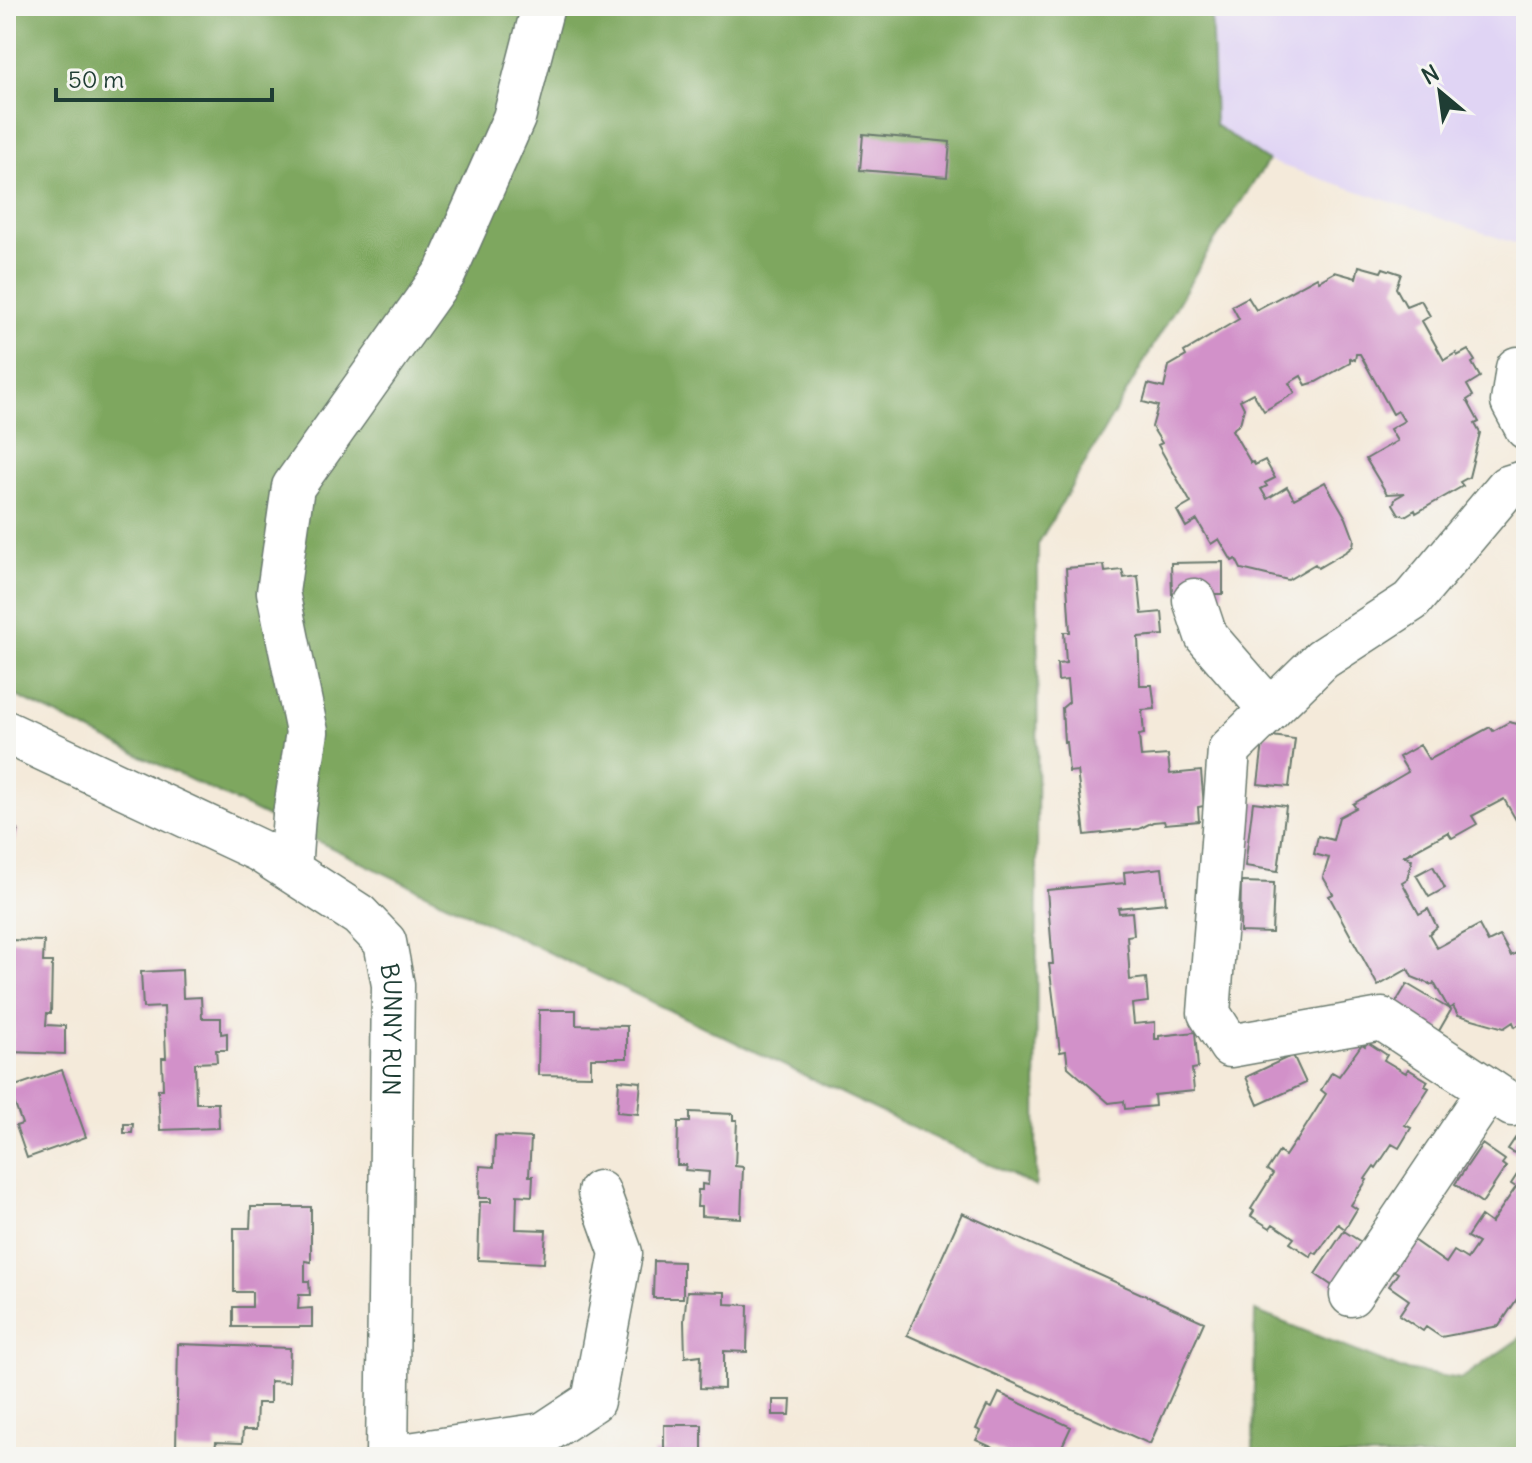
<svg xmlns="http://www.w3.org/2000/svg" width="1532" height="1463" font-family="Delius,sans-serif">
<style>
.built{fill:#e0d4f4}
.forest{fill:#7ea75f;stroke:#4e724a;stroke-width:2}
.building{fill:#d291c9}
.lines{fill:none;stroke-linecap:round;stroke-linejoin:round}
.minor-casing{stroke:#6a7a6e;stroke-width:45}
.minor{stroke:#fff;stroke-width:42}
.labels{text-anchor:middle;dominant-baseline:central;stroke-width:8;stroke-linejoin:round;paint-order:stroke}
.street-label{font-size:24px;fill:#1f3d34;stroke:#f6f6f2}
</style>
<rect width="100%" height="100%" fill="#f6f6f2"/>
<filter id="ink" filterUnits="userSpaceOnUse"><feTurbulence type="fractalNoise" baseFrequency=".0125" numOctaves="2"/><feDisplacementMap in="SourceGraphic" scale="16" xChannelSelector="R" yChannelSelector="G"/><feConvolveMatrix kernelMatrix="1 2 1 2 8 2 1 2 1" color-interpolation-filters="sRGB"/></filter>
<filter id="wash" filterUnits="userSpaceOnUse"><feTurbulence type="fractalNoise" baseFrequency=".006" numOctaves="4" result="noise"/><feDisplacementMap in="SourceGraphic" scale="32" xChannelSelector="R" yChannelSelector="G"/><feGaussianBlur stdDeviation="1.8" result="paint"/><feColorMatrix in="noise" values="0 0 0 0 0 0 0 0 0 0 0 0 0 0 0 0 0 1.4 0 .05"/><feComposite in="paint" operator="in"/></filter>
<g filter="url(#wash)">
<rect width="100%" height="100%" fill="#f4eada"/>
<path class="built" d="M1211 6H1526V247L1268 161 1215 124Z"/>
<path class="forest" d="M6 6H1211L1215 125 1268 161 1212 245 1038 544 1036 1187 6 691Z
M1255 1311 1400 1369 1461 1379 1526 1334V1457H1253Z"/>
<g id="blocks">
<path class="building" d="M863 134 950 142 947 177 860 170Z
M1359 266 1381 272 1383 268 1401 274 1396 288 1406 306 1421 300 1430 316 1422 321 1444 360 1456 353 1457 356 1468 350 1475 361 1472 363 1480 377 1467 385 1473 396 1467 400 1479 422 1475 424 1480 433 1469 477 1460 482 1463 486 1416 513 1415 510 1405 516 1399 514 1393 504 1396 498 1405 493 1387 494 1366 459 1397 441 1390 429 1404 421 1398 411 1393 414 1360 354H1356L1355 360 1350 358V363L1316 382 1306 385 1301 376 1289 383 1295 393 1264 411 1253 393 1240 400 1244 408 1240 424 1232 430 1251 463 1253 462 1255 465 1265 460 1275 478 1265 483 1267 486 1261 489 1267 499 1287 487 1294 499 1325 482 1346 518 1354 539 1353 546 1347 551 1318 568 1315 564 1288 580 1241 569 1236 559 1232 561 1219 539 1211 544 1197 520 1186 527 1177 511 1191 503 1158 445 1162 443 1152 427 1158 406 1143 402 1148 384 1164 388 1169 366 1186 356 1184 352 1239 319 1232 306 1248 297 1256 310 1317 277 1319 281 1335 272 1356 278Z
M1223 562V594H1172L1171 563Z
M1104 565 1105 572 1122 570 1124 578 1138 576 1142 614 1162 612 1164 635 1138 637 1140 685H1152L1155 709 1142 710 1144 734 1139 735 1141 757 1168 755 1170 774 1201 771 1204 806 1198 807 1199 821 1165 824 1164 821 1153 822 1139 829 1085 835 1077 771 1069 772 1066 742H1064L1062 708 1069 702 1067 680 1058 681 1057 664 1066 663 1064 632H1070L1066 568Z
M1509 722 1526 726V815L1516 820 1504 799 1472 816 1477 824 1452 838 1448 832 1404 856 1412 860 1407 879 1402 882 1419 914 1428 909 1437 927 1429 934 1437 948 1479 925 1488 942 1500 936 1511 956 1526 948V1020L1515 1027 1513 1022 1504 1028 1458 1015 1453 1006 1449 1009 1434 983 1432 985 1412 977 1408 969 1378 986 1329 896 1333 894 1323 877 1329 858 1314 854 1318 836 1333 840 1339 817 1356 808 1353 804 1408 772 1399 757 1420 745 1429 760 1490 727 1493 731Z
M1264 735 1295 739 1289 787 1258 784Z
M1253 802 1286 806 1278 871 1245 866Z
M6 826 18 830 9 857 14 859 7 880Z
M1433 866 1445 888 1429 897 1416 875Z
M1162 868 1166 903 1118 908 1119 913 1132 912 1134 935 1127 936 1130 980 1146 978 1148 1002 1132 1004 1134 1024 1155 1022V1039H1159V1036L1195 1032 1198 1068 1192 1069 1194 1091 1154 1095 1155 1106 1125 1109 1124 1101 1109 1103 1068 1067 1066 1051 1060 1052 1049 964H1053L1047 890 1125 883 1124 872Z
M1241 882 1274 883 1272 933 1240 932Z
M6 940 44 941 43 962H52L51 1013H47L46 1025 65 1026V1054L11 1052 14 1024H6Z
M182 970 183 998 201 997 202 1018H221V1034L227 1033V1050H216L217 1062 195 1063 196 1103H218L219 1128 160 1130 158 1089H163L162 1058H166L164 1007 143 1008 141 972Z
M1407 984 1451 1010 1436 1036 1392 1009Z
M539 1010H576V1025L627 1026V1058H591V1076L538 1075Z
M1367 1042 1387 1055 1384 1060 1406 1073 1408 1069 1428 1081 1425 1086 1429 1088 1405 1125 1411 1128 1399 1148 1392 1144 1376 1168 1374 1166 1365 1179 1367 1180 1351 1205 1357 1209 1345 1229 1338 1224 1317 1254 1313 1252 1311 1257 1290 1243 1294 1238 1273 1224 1270 1228 1251 1216 1254 1211 1251 1209 1273 1174 1267 1170 1279 1152 1285 1156 1295 1141 1296 1142 1326 1094 1321 1090 1332 1072 1339 1076 1362 1044 1365 1046Z
M1293 1055 1306 1083 1258 1105 1246 1077Z
M62 1070 86 1137 27 1158 16 1126 22 1124 9 1088Z
M619 1080 641 1082 638 1114 617 1112Z
M690 1112 733 1114V1120H737L735 1166 743 1167 741 1218 701 1216V1207H697L698 1190H702V1184L708 1185 709 1172 685 1170 686 1165H677L678 1122H690Z
M1526 1122V1160L1508 1149Z
M124 1124H133L132 1133H124Z
M495 1136 531 1138 529 1176H533L532 1196 517 1195 516 1229 546 1230 544 1263 478 1260 480 1202H491V1198H479L480 1166 494 1167Z
M1482 1144 1505 1160 1502 1164 1506 1167 1482 1203 1455 1184Z
M1524 1164 1526 1166V1301L1519 1296 1499 1326 1441 1337 1426 1327 1423 1331 1399 1315 1409 1300 1389 1286 1398 1273 1393 1270 1413 1240 1446 1263 1454 1251 1467 1259 1478 1243 1467 1237 1481 1216 1491 1223 1516 1187 1511 1184Z
M251 1207H311V1262L305 1261V1281H309L310 1295H299L298 1309 312 1308V1327H233V1307H252V1292H234V1228H250Z
M962 1213 1204 1322 1150 1444 907 1335Z
M1344 1231 1369 1247 1340 1291 1315 1274Z
M654 1261 683 1262V1298H653Z
M687 1291 725 1292V1304L748 1305 747 1352 724 1351V1389L700 1388 701 1355 685 1357 684 1321Z
M178 1344 290 1348 289 1382 270 1381V1403H257L256 1430H243L242 1443 216 1442 215 1451 176 1450Z
M999 1393 1071 1427 1057 1457H1013L976 1440 981 1431 976 1429 987 1406 992 1408Z
M773 1400H791L790 1415H773Z
M664 1425H702V1457H654L653 1452H664Z"/>
</g>
</g>
<g filter="url(#ink)">
<use href="#blocks" fill-opacity="0" stroke="#6a7a6e" stroke-width="2"/>
<g class="lines">
<defs>
<g id="minor">
<path d="M1517 368 1512 402 1526 428"/>
<path d="M1526 481 1507 487 1411 601 1322 659 1229 750 1209 1013 1230 1046 1382 1019 1512 1105 1526 1102"/>
<path d="M1194 600 1206 636 1270 710"/>
<path id="s1" d="M6 732 260 851 359 915 385 942 393 985 387 1457"/>
<path d="M290 870 294 815 307 732 278 592 293 487 445 273 514 118 543 6"/>
<path d="M1351 1295 1489 1090"/>
<path d="M389 1457 543 1434 593 1401 621 1253 599 1192"/>
</g>
</defs>
<use href="#minor" class="minor-casing"/>
<use href="#minor" class="minor"/>
</g>
</g>
<g class="labels">
<g class="street-label">
<text stroke="none"><textPath href="#s1" startOffset="524">BUNNY RUN</textPath></text>
</g>
</g>
<rect width="1532" height="1463" fill="none" stroke="#f6f6f2" stroke-width="32"/>
<g transform="translate(1440 92) rotate(331)" stroke="#f6f6f2" stroke-width="6" paint-order="stroke">
<path d="M0-6L14 30L0 20L-14 30Z" fill="#1f3d34"/>
<text y="-12" font-size="22" font-weight="bold" text-anchor="middle" fill="#1f3d34">N</text>
</g>
<path d="M56 88v12h216v-12" fill="none" stroke="#1f3d34" stroke-width="4"/>
<text x="68" y="88" font-size="24" fill="#1f3d34" stroke="#f6f6f2" stroke-width="6" paint-order="stroke">50 m</text>
</svg>
